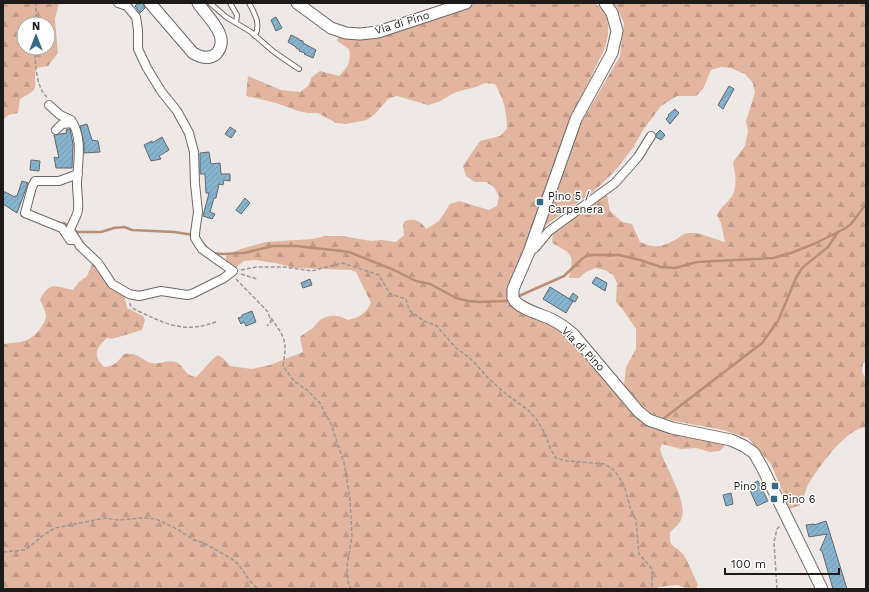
<svg xmlns="http://www.w3.org/2000/svg" width="869" height="592" font-family="'Work Sans',sans-serif">
<style>
.forest{fill:url(#forest-firs);fill-rule:evenodd}
.lines{fill:none;stroke-linecap:round;stroke-linejoin:round}
.stream{stroke:#b98e77;stroke-width:2.5}
.building{fill:url(#building-hatch);stroke:#63676a}
.lane-casing{stroke:#6c6866;stroke-width:6}
.street-casing{stroke:#6c6866;stroke-width:10}
.secondary-casing{stroke:#6c6866;stroke-width:13}
.path{stroke:#9b9895;stroke-width:1.5;stroke-dasharray:4 2;stroke-linecap:butt}
.lane{stroke:#fff;stroke-width:4}
.street{stroke:#fff;stroke-width:8}
.secondary{stroke:#fff;stroke-width:11}
.poi-dot{fill:#356a86;stroke:#fff;stroke-width:1.5}
.labels{text-anchor:middle;dominant-baseline:central;stroke-width:3;stroke-linejoin:round;paint-order:stroke}
.street-label{font-size:11px;fill:#1d1b1a;stroke:#fff}
.poi-label{font-size:11px;fill:#1d1b1a;stroke:#fff;text-anchor:start}
</style>
<defs>
<pattern id="forest-firs" width="22" height="20" patternUnits="userSpaceOnUse"><rect width="22" height="20" fill="#e2b59e"/><path d="M5 1l3.5 6h-7zM16 11l3.5 6h-7z" fill="#c19b88"/></pattern>
<pattern id="building-hatch" width="6" height="6" patternUnits="userSpaceOnUse"><rect width="6" height="6" fill="#86b4cf"/><path d="M-1 1l2-2M0 6l6-6M5 7l2-2" fill="none" stroke="#739ab1"/></pattern>
</defs>
<rect width="100%" height="100%" fill="#eee9e6"/>
<path class="forest" d="M3 3H59L55 19 58 53 48 66 36 68C32 90 43 87 20 99L18 113 8 115 3 120ZM24 24H48V48H24Z
M475 3H594C612 14 610 32 604 50L566 128 547 189 509 293 572 339 637 414 727 443 720 451 710 452 696 448 681 449 662 444 660 449C665 467 687 500 682 517 680 524 675 528 670 532 669 549 674 544 682 553 687 558 694 577 698 585L696 589H688L677 585 658 587V589H3V344C21 342 31 343 42 326 44 323 46 319 46 315 45 310 42 304 40 300 49 281 55 286 73 290L79 282 87 276 93 262 124 294 127 308 143 316 145 320 142 330 112 339 107 338C96 348 92 355 104 367 114 366 118 362 124 354 137 352 141 359 151 363 159 365 167 359 176 362 184 366 184 375 196 377 204 370 209 361 218 355L224 359 230 366 252 369 270 365 303 352 300 337C304 333 309 331 313 328 316 326 317 322 320 320 330 314 338 315 348 320 360 317 365 314 371 303L356 272 351 270 295 268 275 263 255 260 244 261 236 267 226 263V255L241 249 266 242 312 239 326 236H342L371 241 381 240 396 242 404 235 403 225 405 221C414 218 421 221 426 229L439 221 450 204 459 201 489 210 497 206 499 196 494 187 486 182H475L466 176 463 166 480 141 500 136 507 129C507 111 504 100 495 84L485 83 476 87 456 92 438 102 428 105 397 96 388 99 375 114 367 120 346 124 336 123 318 113H308L298 111 276 103 246 96 248 76 281 90 300 92 308 86 312 77 320 71 339 76C349 66 351 62 349 49L337 41 339 35 372 37Z
M612 3H866V361L863 363 862 372 866 379V427C845 429 818 468 808 485 805 491 804 499 800 505L790 509 771 464 748 438 723 430 675 421 652 414 641 404 624 386 626 367 636 349V329L623 310 616 302 617 283 613 275 605 270 595 268 586 272 579 278H569C574 254 573 254 552 243L553 233 607 195 610 211 622 222 632 224 640 242C656 249 663 247 678 238 681 236 685 233 689 233 701 232 714 239 725 242L721 223 717 215C722 206 723 207 729 200 739 190 735 174 733 162L745 146 748 131 746 121 755 93 753 83 745 74 731 68 721 67 711 70 703 89 696 96H677L661 106 643 130 633 148 614 172 594 191 543 227 549 214 580 125 620 56 624 23 617 8Z"/>
<g class="lines">
<path class="stream" d="M64 223 70 227
M73 230 77 232H101L114 228 124 227 132 230 174 232 194 235
M201 241 208 249
M211 253 223 254 244 253 273 246H296L342 251 349 252 394 270 416 281 430 284 456 298 468 301 480 302 506 301
M519 296 564 276 583 258 589 255H619L640 260 661 267 675 268 697 262 773 258 791 253 816 243 846 228 851 224 866 204
M663 419 762 343 778 321 796 278 802 268 828 247 838 232"/>
</g>
<path class="building" d="M138 3H143L145 8 140 13 135 6Z
M276 17 282 28 276 31 271 20Z
M291 35 299 39V40L303 41V43L316 50 313 58 304 54 305 53 299 51 300 50 296 48V47L288 42Z
M729 86 734 89 723 109 718 105Z
M675 109 679 113 670 124 666 119 669 116 668 115Z
M87 124 92 140 98 141 100 152 84 153V143L80 126Z
M230 127 236 131 231 138 225 134Z
M70 129 73 144 72 168H56L54 157 59 158 54 135 67 133 66 130Z
M660 130 665 135 661 140 656 137V134Z
M162 137 169 150 159 156 161 159 151 161 144 145 152 141V143Z
M209 152 211 164 220 163 221 174H230V181L224 180 223 185 219 184 216 198H214L210 212 215 214 212 219 203 216 209 193H206L205 174H200V153Z
M31 160 40 161 39 171 30 170Z
M22 181 28 183 17 213 3 204V191L15 197V196H17Z
M245 198 250 203 241 214 236 210Z
M596 277 607 283 605 291 592 283Z
M310 279 312 285 303 288 301 283Z
M550 287 573 301 566 313 543 299Z
M573 293 578 297 575 302 569 299Z
M252 311 256 322 246 326 244 322 241 324 238 318 242 317V315Z
M758 481 768 501 757 506 748 486Z
M731 493 733 504 726 506 723 495Z
M826 521 828 527 847 589H833L822 551 820 550 827 534 809 537 806 525 814 524V525Z"/>
<g class="lines">
<defs>
<path id="lane" d="M210 3 226 17 251 32 274 52 299 69
M230 3 237 15 236 23
M249 3C255 14 261 24 255 36"/>
<path id="street" d="M49 105 60 115 71 120C84 139 77 164 77 185 77 193 79 202 78 210 77 217 72 223 70 230L80 246 98 263 112 284 129 294 139 296 161 291 187 295 192 294 224 278 233 271 202 249 195 238V233L198 212 195 184 194 152 189 133 177 111 161 91 147 68 138 49V30L136 17 127 6 118 3
M56 130 62 124 73 123
M73 240H70L62 228 25 213 32 187 35 181H59L78 174
M530 251 535 248 549 231 615 183 638 157 651 136"/>
<path id="secondary" d="M150 3 193 53C200 57 209 60 216 54 232 37 207 17 198 3
M297 3 331 28 346 33 360 34 378 32 466 3
M605 3 612 13 617 31 612 53 576 119 529 252 513 289V298C518 309 541 314 551 319 559 323 566 328 573 334L638 411 649 420 672 428 731 440 744 446 754 453 762 467 822 589"/>
</defs>
<use href="#lane" class="lane-casing"/>
<use href="#street" class="street-casing"/>
<use href="#secondary" class="secondary-casing"/>
<path class="path" d="M36 24V3
M35 48C35 62 36 88 47 97
M241 270 256 267H284L312 271 342 263 379 275 390 294 406 299 409 310 424 321 437 326 455 347 472 360 489 379 506 394 528 410 537 420 545 434 550 448 556 458 567 461 605 464 615 471 624 485 630 507 636 520 639 554 652 569V589
M241 274 257 279
M236 279 268 312 271 322 267 326
M130 303V305L134 309C164 323 184 335 218 321
M271 318C286 339 287 341 283 366L294 381 307 390 320 403 331 424 344 463 350 499 352 536 347 566 348 583 351 589
M3 552 25 550 45 534 55 528 105 518 118 520 143 518 156 519 177 529 194 540 204 543 232 559 239 565 249 580 258 589
M777 589 774 542 777 529 781 525"/>
<use href="#lane" class="lane"/>
<use href="#street" class="street"/>
<use href="#secondary" class="secondary"/>
</g>
<g class="poi-dot">
<rect x="536" y="198" width="8" height="8" rx="2"/>
<rect x="771" y="482" width="8" height="8" rx="2"/>
<rect x="770" y="495" width="8" height="8" rx="2"/>
</g>
<g class="labels">
<g class="street-label">
<text transform="translate(402 23) rotate(-17)">Via di Pino</text>
<text transform="translate(583 349) rotate(46)">Via di Pino</text>
</g>
<g class="poi-label">
<text x="548" y="196">Pino 5 /<tspan x="548" dy="13">Carpenera</tspan></text>
<text x="767" y="486" text-anchor="end">Pino 8</text>
<text x="782" y="499">Pino 6</text>
</g>
</g>
<rect width="869" height="592" fill="none" stroke="#1d1b1a" stroke-width="8"/>
<g transform="translate(36 36)"><circle r="19" fill="#ffffff" stroke="#a5a4a3"/>
<path d="M0-3L7 15L0 10L-7 15Z" fill="#356a86"/>
<text y="-6" font-size="11" font-weight="bold" text-anchor="middle" fill="#1d1b1a">N</text>
</g>
<path d="M725 568v6h114v-6" fill="none" stroke="#1d1b1a" stroke-width="2"/>
<text x="731" y="568" font-size="12" fill="#1d1b1a" stroke="#ffffff" stroke-width="3" paint-order="stroke">100 m</text>
</svg>
